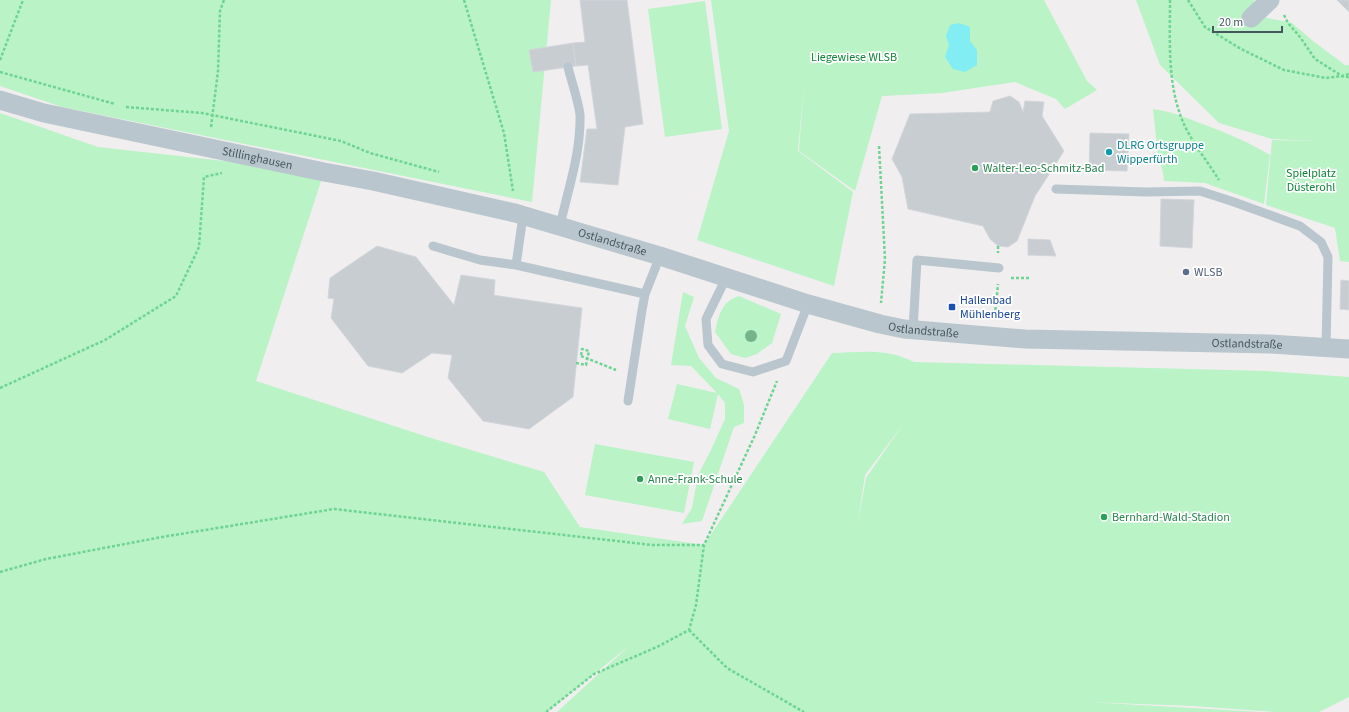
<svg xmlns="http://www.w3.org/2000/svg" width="1349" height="712" font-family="'Source Sans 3',sans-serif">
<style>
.green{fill:#b9f3c6;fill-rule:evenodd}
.water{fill:#82edf3}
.building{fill:#c8cdd2;stroke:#d2d6db}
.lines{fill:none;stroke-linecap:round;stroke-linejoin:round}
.path{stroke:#6ed492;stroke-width:2.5;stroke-dasharray:3 2;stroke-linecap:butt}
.service{stroke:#b9c6cd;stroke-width:9}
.minor{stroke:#b9c6cd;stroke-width:19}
.path-bridge{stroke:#6ed492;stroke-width:2.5;stroke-dasharray:3 2;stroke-linecap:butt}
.tree{fill:#75b48a}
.culture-dot{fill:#0f9aa8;stroke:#fff;stroke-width:1.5}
.leisure-dot{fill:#2e9e5b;stroke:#fff;stroke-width:1.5}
.service-dot{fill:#5c6f8a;stroke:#fff;stroke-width:1.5}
.transit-dot{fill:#1a4fb4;stroke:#fff;stroke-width:1.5}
.labels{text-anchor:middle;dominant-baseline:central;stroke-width:3.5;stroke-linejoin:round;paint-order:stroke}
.park-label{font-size:12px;fill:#0f8538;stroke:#fff}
.culture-label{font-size:12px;fill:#0d838f;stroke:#fff;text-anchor:start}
.street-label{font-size:12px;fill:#45565e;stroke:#fff}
.leisure-label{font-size:12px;fill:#27864d;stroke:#fff;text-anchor:start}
.service-label{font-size:12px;fill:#4e5e75;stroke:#fff;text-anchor:start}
.transit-label{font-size:12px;fill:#164399;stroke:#fff;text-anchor:start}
</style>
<rect width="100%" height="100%" fill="#f1eeef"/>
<path class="green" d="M0 0H551L532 202 62 107 0 86Z
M711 0H1044L1087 81 1097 90 1065 109 1056 99 1015 82 942 93 882 96 855 191 799 151 804 82 798 151 853 192 834 286 697 240 729 131Z
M1136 0H1254L1258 16 1292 23 1313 41 1345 65H1349V262L1340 261 1335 228 1266 205 1272 140 1315 141 1272 139 1219 123 1160 65Z
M705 1 722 129 665 137 648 9Z
M1153 109C1169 111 1182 116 1197 122 1222 131 1247 141 1270 155L1264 204 1205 183 1164 181 1163 173 1158 155Z
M0 113 98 147 324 172 256 381 431 438 544 472 580 527 704 545 832 353C863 352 886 348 914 362L1266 371 1349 377V697L1319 712H1274L1193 706 1087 702 1261 712H557L630 645 547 712H0ZM904 423 866 478 857 527 865 475Z
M683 292 694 297 685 326 699 358 716 378 739 389 744 405V423L734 427 702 521 682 524 692 508 698 475 710 452 725 419V403L718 394 710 429 668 419 677 384 717 393 691 366 671 365Z
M739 296 781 314 772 343 757 354 745 358 731 354 715 332C719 315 721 302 739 296Z
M595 444 694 462 684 513 585 495Z"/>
<path class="water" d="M959 23 970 27V41L977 50V65L965 72 953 69 945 57 949 45 946 36 950 25Z"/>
<path class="building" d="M580 0H627L643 124 625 127 618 185 580 182 587 129H597L588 65 576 66 573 43 585 42Z
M1337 0H1349V12Z
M573 43 576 66 533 72 529 50Z
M1010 96 1019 102 1023 112 1025 101 1044 102 1042 116 1064 151 1035 196 1017 241 1008 247 998 246 990 239 983 226 908 209 902 177 892 159 910 114 990 112 993 101Z
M1090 133 1129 134 1127 171 1089 170Z
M1161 199 1194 200 1192 248 1160 246Z
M1028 239 1050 240 1056 256 1028 255Z
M377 246 416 257 454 305 461 275 495 280 494 295 499 296 582 308 573 397 529 429 483 421 448 378 452 355 432 353 402 373 368 366 331 318 334 299 328 298 330 278Z
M1341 280 1349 281V310L1340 309Z"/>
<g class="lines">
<path class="path" d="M464 0 504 133 513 191
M1170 0C1170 41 1167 84 1183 122 1191 141 1208 162 1219 180
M1188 0 1205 27 1241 49 1284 70 1326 78 1341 76 1349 77
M1284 15 1288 23 1300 37 1315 59 1342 76 1349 74
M0 60 23 0
M0 72 115 104
M126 107 202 113 341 141 370 153 439 172
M211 127 218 71 220 11 224 0
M879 146 885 259 881 303
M998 246V253
M1011 278H1031
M995 315 998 284
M581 356 616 370
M0 388 105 340 176 296 199 247 204 177 222 173
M0 572 46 559 162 537 334 509 652 545H704
M689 630 727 668 804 712
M546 712 594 674 657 647 689 630 696 605 704 545 755 435 777 381"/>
<path class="service" d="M1056 189 1146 192 1200 191 1234 202 1300 226 1321 242 1328 257 1326 347
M523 216 516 265 645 294 642 310 628 401
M560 226C568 189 581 153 580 115 579 103 571 80 568 67
M433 246 480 260 516 265
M726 278 706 319 708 345 722 364 753 372 786 361 808 304
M645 294 660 256
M913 330 917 260 999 268"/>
<g class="minor">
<path d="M1251 18 1270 0"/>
<path id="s1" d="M0 100 44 113 324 172 373 181 515 213 660 256 808 304 880 324 904 329 1025 339 1270 344 1349 349"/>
</g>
<path class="path-bridge" d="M576 363 586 365 589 351 582 349 581 356"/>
</g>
<circle class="tree" cx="751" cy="336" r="6"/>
<circle class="culture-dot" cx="1109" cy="152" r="4"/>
<g class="leisure-dot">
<circle cx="975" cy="168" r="4"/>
<circle cx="640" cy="479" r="4"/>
<circle cx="1104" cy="517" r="4"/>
</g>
<circle class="service-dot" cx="1186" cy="272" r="4"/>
<rect class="transit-dot" x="948" y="303" width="8" height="8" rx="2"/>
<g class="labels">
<g class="park-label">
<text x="854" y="57">Liegewiese WLSB</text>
<text x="1311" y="173">Spielplatz<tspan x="1311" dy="14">Düsterohl</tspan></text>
</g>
<g class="culture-label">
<text x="1117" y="145">DLRG Ortsgruppe<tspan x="1117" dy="14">Wipperfürth</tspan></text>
</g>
<g class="street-label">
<text stroke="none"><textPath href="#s1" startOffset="264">Stillinghausen</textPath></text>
<text stroke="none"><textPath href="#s1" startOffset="629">Ostlandstraße</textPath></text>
<text stroke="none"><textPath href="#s1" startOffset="953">Ostlandstraße</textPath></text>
<text stroke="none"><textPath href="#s1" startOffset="1277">Ostlandstraße</textPath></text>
</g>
<g class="leisure-label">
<text x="983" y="168">Walter-Leo-Schmitz-Bad</text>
<text x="648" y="479">Anne-Frank-Schule</text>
<text x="1112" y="517">Bernhard-Wald-Stadion</text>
</g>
<g class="service-label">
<text x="1194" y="272">WLSB</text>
</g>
<g class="transit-label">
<text x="960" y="300">Hallenbad<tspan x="960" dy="14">Mühlenberg</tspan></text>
</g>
</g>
<path d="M1213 26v6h69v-6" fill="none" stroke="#45565e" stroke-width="2"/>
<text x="1219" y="26" font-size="12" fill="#45565e" stroke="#ffffff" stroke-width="3" paint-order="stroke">20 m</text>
</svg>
